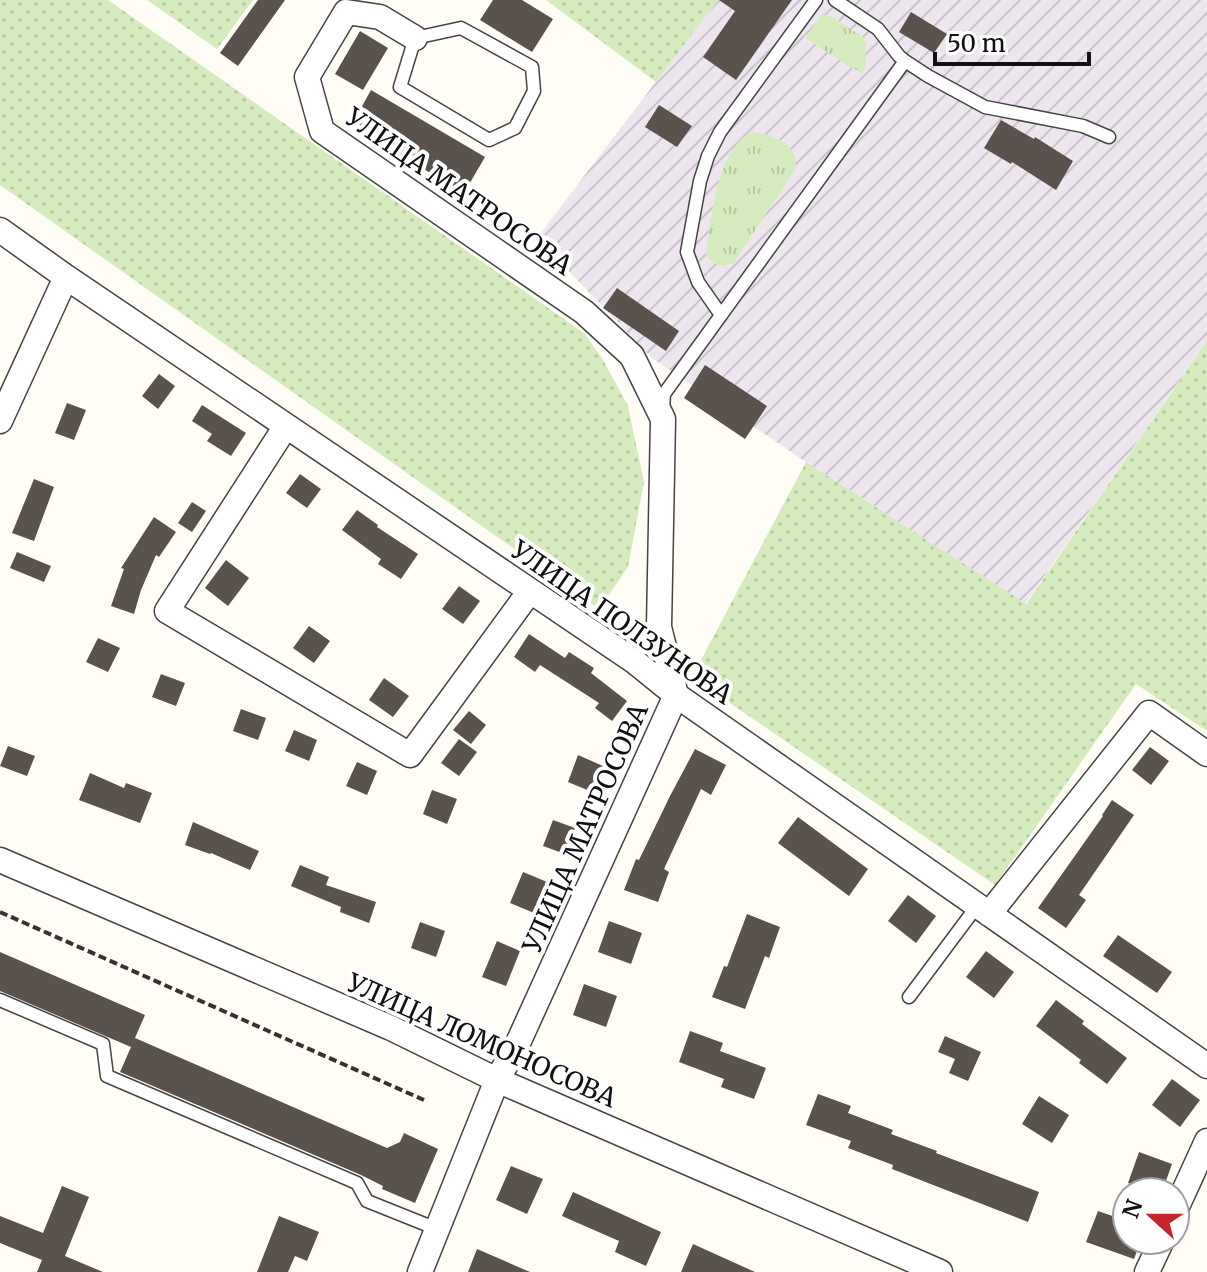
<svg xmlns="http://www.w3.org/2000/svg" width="1207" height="1272" font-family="Merriweather,serif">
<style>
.industrial{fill:url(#industrial-furrows)}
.grass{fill:url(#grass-tufts)}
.garden{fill:url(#garden-dots)}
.building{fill:#5a524d}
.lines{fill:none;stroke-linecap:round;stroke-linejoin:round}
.lane-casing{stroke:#444;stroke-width:15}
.street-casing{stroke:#444;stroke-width:27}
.path{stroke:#333;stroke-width:4;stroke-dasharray:8 4;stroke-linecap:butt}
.lane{stroke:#fff;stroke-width:12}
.street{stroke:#fff;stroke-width:24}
.labels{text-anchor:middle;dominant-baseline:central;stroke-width:8;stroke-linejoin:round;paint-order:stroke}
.street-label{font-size:26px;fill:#111;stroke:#fff}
</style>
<defs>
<pattern id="industrial-furrows" width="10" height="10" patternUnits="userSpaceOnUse" patternTransform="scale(2)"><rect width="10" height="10" fill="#eee6ef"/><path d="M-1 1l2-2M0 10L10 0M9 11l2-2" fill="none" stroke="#cbc4cc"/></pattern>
<pattern id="grass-tufts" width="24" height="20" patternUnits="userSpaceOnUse" patternTransform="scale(2)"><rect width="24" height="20" fill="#d5ebbd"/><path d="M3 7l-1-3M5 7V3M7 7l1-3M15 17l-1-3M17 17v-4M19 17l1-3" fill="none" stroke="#b6c8a1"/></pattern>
<pattern id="garden-dots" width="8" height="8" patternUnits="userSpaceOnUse" patternTransform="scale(2)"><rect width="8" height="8" fill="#d5ebbd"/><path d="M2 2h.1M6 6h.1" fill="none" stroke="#b6c8a1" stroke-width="1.8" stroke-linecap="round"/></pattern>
</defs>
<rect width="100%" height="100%" fill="#fffdf5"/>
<path class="industrial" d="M718 0H1207V341L1025 604 806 462 652 358 537 238Z"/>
<path class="grass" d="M822 14 834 18 865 38 866 65 862 74 805 38Z
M750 132C772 134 800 143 795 170L733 264C720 267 713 266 706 254 712 216 715 155 750 132Z"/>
<path class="garden" d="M0 0H108L584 333 602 358 628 406 644 482 628 567 599 609 0 185Z
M147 0H253L217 49Z
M546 0H718L656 82Z
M1207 341V731L1136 684 995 885 692 677 806 462 1026 604Z"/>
<path class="building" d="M258 0H285L238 66 220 53Z
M493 0H522L553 19 532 52 480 20Z
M719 0H792L736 80 703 57 735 11Z
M911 12 947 34 934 53 899 32Z
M360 31 388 48 363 90 335 74Z
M371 90 485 157 464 193 351 126Z
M659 105 692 126 677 147 645 127Z
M1001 120 1034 139 1035 137 1073 161 1056 190 1012 162 1011 164 984 148Z
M617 288 679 331 666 351 603 308Z
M705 365 767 406 745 439 684 398Z
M159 374 175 386 158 409 142 396Z
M67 403 86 410 74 440 55 433Z
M202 405 246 433 231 456 207 441 212 434 192 421Z
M300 474 321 489 307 508 286 493Z
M34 479 54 487 34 541 12 533Z
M192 502 206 511 192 532 178 523Z
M357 510 378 525 377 527 418 554 401 579 378 564 381 559 342 530Z
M154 517 176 532 159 557 156 555 141 590 134 614 111 606 124 569 121 568Z
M17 552 51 566 44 582 10 568Z
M226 560 249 578 228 606 205 588Z
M459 586 480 601 463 624 442 609Z
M309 626 330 641 314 663 293 648Z
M529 634 565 658 569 652 594 668 591 673 627 701 612 721 595 708 599 703 540 665 535 672 514 657Z
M98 638 120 648 108 672 86 662Z
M161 674 185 683 176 706 152 697Z
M384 678 409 696 393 717 369 700Z
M241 709 266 718 258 740 233 731Z
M469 711 486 725 471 744 453 730Z
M294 730 317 740 309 761 285 751Z
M459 739 477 752 459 776 441 763Z
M8 746 35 756 27 776 0 766Z
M1150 747 1169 761 1151 785 1132 770Z
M695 749 726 765 711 795 701 789 664 869 669 872 658 902 624 890 636 859 639 860 670 796Z
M578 755 603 766 592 792 568 782Z
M357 762 377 771 367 795 346 786Z
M90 773 124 788 126 783 152 793 140 823 79 800Z
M432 790 457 799 447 824 423 814Z
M1112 800 1134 815 1079 895 1086 900 1066 928 1038 908 1103 816 1102 815Z
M798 817 868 869 849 896 778 843Z
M553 820 575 828 565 854 543 846Z
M193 822 259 851 250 870 211 853 210 854 185 845Z
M300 865 329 877 326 885 376 902 369 923 340 912 341 907 291 886Z
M523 872 552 884 539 915 510 903Z
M908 895 936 916 916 943 888 921Z
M747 914 780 927 769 958 765 956 745 1009 712 997 724 966 727 967Z
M609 921 642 933 631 964 598 952Z
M420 922 445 931 436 957 411 948Z
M1118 935 1172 972 1157 993 1103 956Z
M497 941 520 951 506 986 482 977Z
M986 951 1014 972 994 998 966 977Z
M0 952 145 1015 131 1047 0 991Z
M584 984 617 996 606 1027 573 1015Z
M1056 1000 1084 1021 1082 1024 1127 1058 1107 1084 1079 1063 1081 1060 1036 1026Z
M690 1031 723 1043 720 1051 766 1068 754 1099 721 1087 724 1079 679 1062Z
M945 1036 981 1052 968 1081 949 1073 955 1059 938 1052Z
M135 1038 387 1148 400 1142 404 1133 438 1149 415 1203 382 1189 383 1186 361 1175 120 1072Z
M1172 1079 1200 1100 1180 1127 1152 1105Z
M818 1094 851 1106 848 1113 893 1130 891 1134 937 1151 936 1153 1039 1192 1028 1222 892 1169 893 1165 848 1148 851 1141 806 1125Z
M1039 1096 1069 1115 1052 1143 1022 1124Z
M1139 1152 1172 1164 1162 1192H1153L1128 1183Z
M511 1166 543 1179 527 1214 496 1200Z
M62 1186 89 1197 65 1256 103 1272H37L42 1260 0 1243V1216L43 1233Z
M573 1192 661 1232 646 1266 615 1252 619 1241 562 1216Z
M1098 1211 1127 1221V1240H1141L1134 1259 1086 1242Z
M279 1216 319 1232 307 1261 295 1256 288 1272H257Z
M693 1244 755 1272H681Z
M477 1249 530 1272H468Z"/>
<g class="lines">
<defs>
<path id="lane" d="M835 0 878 29 899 56 905 61 928 76 985 107 1083 126 1109 137
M461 28 532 67 534 91 515 128 489 140 400 87 415 38Z
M721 315 698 282 687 252 700 181 708 156 720 132 816 0
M663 408 664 394 905 61
M909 997 977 906
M0 1000 103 1044 107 1076 357 1183 367 1201 437 1229"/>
<path id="street" d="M415 38 380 17 346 12 307 77 322 131 584 312 632 356 663 419 659 627 676 695 518 1043 497 1080 420 1272
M0 230 66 277 634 661 676 695 1207 1066
M0 421 66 277
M286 426 167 611 410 755 530 591
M0 860 391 1028 497 1080 940 1272
M989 914 1149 713 1207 754
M1175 1211 1207 1141
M1147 1272 1162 1240"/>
</defs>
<use href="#lane" class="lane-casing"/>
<use href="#street" class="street-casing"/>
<path class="path" d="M0 912 424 1100"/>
<use href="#lane" class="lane"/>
<use href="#street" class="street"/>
</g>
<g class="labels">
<g class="street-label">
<text transform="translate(459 191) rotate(35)">УЛИЦА МАТРОСОВА</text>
<text transform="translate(622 622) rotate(35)">УЛИЦА ПОЛЗУНОВА</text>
<text transform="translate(585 828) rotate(-66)">УЛИЦА МАТРОСОВА</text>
<text transform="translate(482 1040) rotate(24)">УЛИЦА ЛОМОНОСОВА</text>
</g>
</g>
<g transform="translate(1151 1216) rotate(291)"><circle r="38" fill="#ffffff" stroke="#a0a0a0" stroke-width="2"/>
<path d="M0-6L14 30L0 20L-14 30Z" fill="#c4262e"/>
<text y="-12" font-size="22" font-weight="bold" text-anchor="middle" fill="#111111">N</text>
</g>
<path d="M935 52v12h154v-12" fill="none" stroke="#111111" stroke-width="4"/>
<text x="947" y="52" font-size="24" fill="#111111" stroke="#ffffff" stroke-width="6" paint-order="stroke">50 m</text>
</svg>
